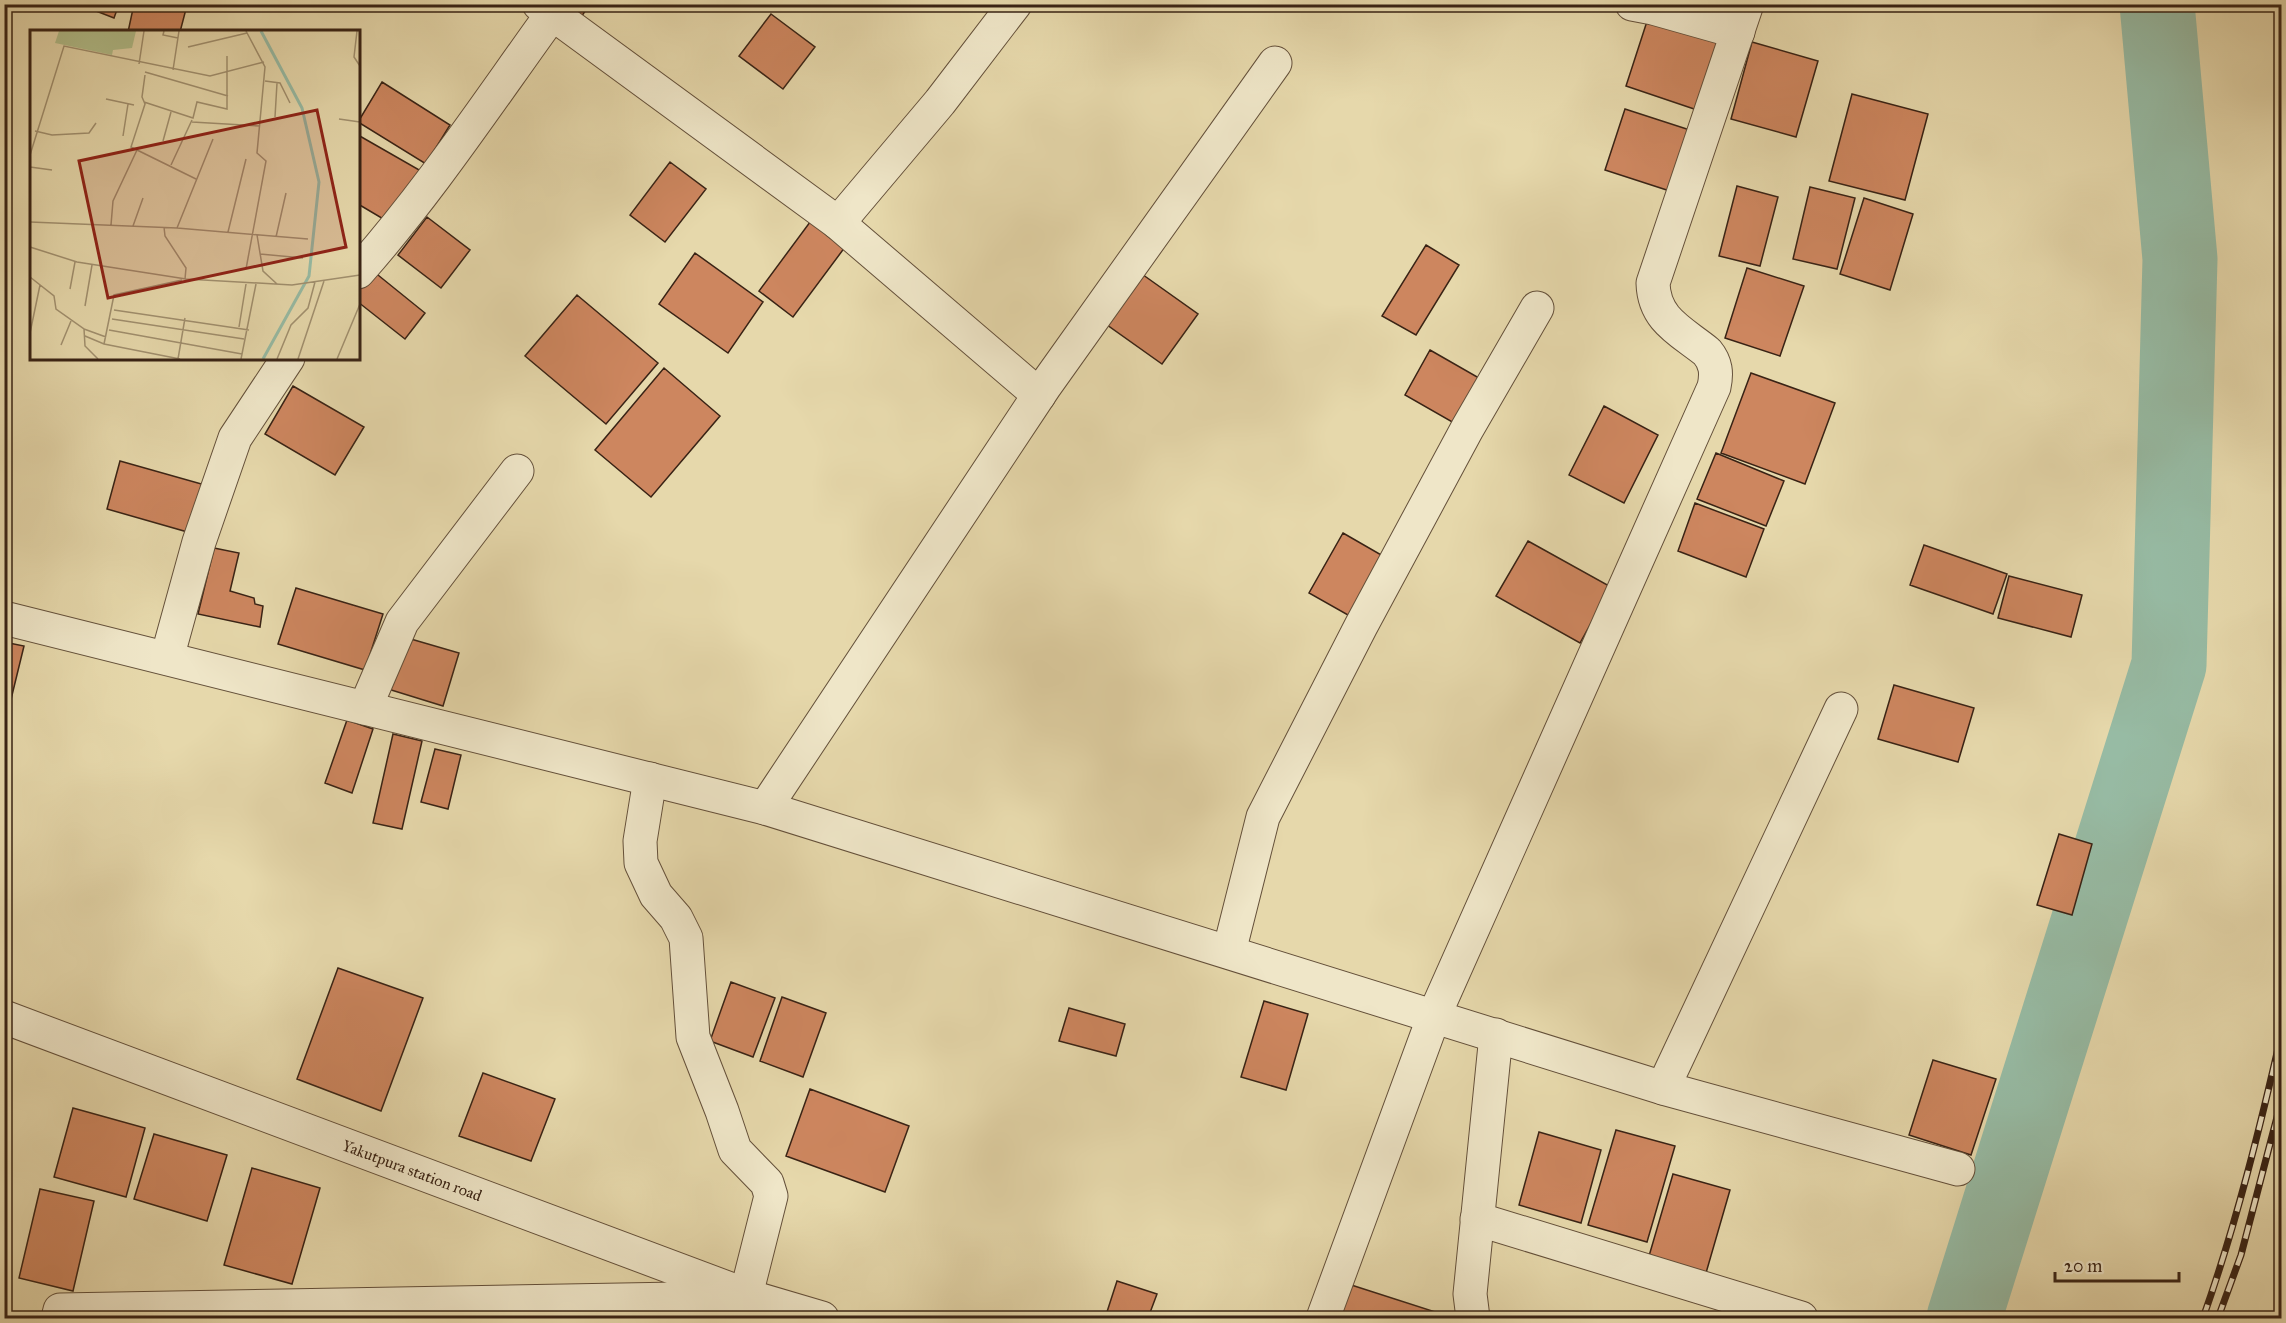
<svg xmlns="http://www.w3.org/2000/svg" width="2286" height="1323" font-family="'IM FELL Great Primer',serif">
<style>
.lines{fill:none;stroke-linecap:round;stroke-linejoin:round}
.river{stroke:#97bba4;stroke-width:75}
.building{fill:#cd865f;stroke:#392315;stroke-width:1.5}
.minor-casing{stroke:#64503a;stroke-width:35}
.minor{stroke:#efe6c8;stroke-width:33}
.rail-casing{stroke:#392315;stroke-width:7}
.rail{stroke:#efe6c8;stroke-width:4.5;stroke-dasharray:14;stroke-linecap:butt}
.labels{text-anchor:middle;dominant-baseline:central;stroke-width:4.5;stroke-linejoin:round;paint-order:stroke}
.street-label{font-size:16px;fill:#392315;stroke:#efe6c8}
.inset-river{fill:none;stroke:#97bba4;stroke-width:3}
.inset-road{fill:none;stroke:#a1906f;stroke-width:1.5}
.view{fill:#8f2418;fill-opacity:0.15;stroke:#8f2418;stroke-width:3}
.inset-edge{fill:none;stroke:#392315;stroke-width:3}
</style>
<rect width="100%" height="100%" fill="#e6d8ab"/>
<filter id="stains"><feTurbulence type="fractalNoise" baseFrequency=".00333" numOctaves="4"/><feColorMatrix values="0 0 0 0 .2 0 0 0 0 .09 0 0 0 0 .02 0 0 0 .5 -.17"/></filter>
<radialGradient id="worn" r=".72"><stop offset=".6" stop-color="#630" stop-opacity="0"/><stop offset="1" stop-color="#630" stop-opacity=".3"/></radialGradient>
<g class="lines">
<path class="river" d="M1964 1318 2169 665 2180 259 2157 4"/>
</g>
<path class="building" d="M78 4H119L114 18Z
M134 4H167L186 9 180 32H128Z
M545 4H590L575 26Z
M1651 9 1728 35 1703 112 1626 86Z
M771 14 815 47 783 89 739 56Z
M1752 42 1818 61 1796 137 1731 119Z
M382 82 450 125 426 164 358 122Z
M1852 94 1928 114 1905 200 1829 181Z
M1625 109 1696 132 1676 193 1605 170Z
M358 135 421 171 390 223 358 204Z
M670 162 706 189 665 242 630 215Z
M1737 186 1778 197 1760 266 1719 256Z
M1810 187 1855 198 1837 269 1793 259Z
M1864 198 1913 214 1890 290 1840 274Z
M816 214 851 239 793 317 759 291Z
M427 217 470 250 441 288 398 255Z
M1426 245 1459 265 1416 335 1382 316Z
M695 253 763 302 728 353 659 304Z
M1747 268 1804 286 1780 356 1725 338Z
M373 271 425 313 405 339 358 302V289Z
M1139 272 1198 314 1162 364 1103 322Z
M577 295 658 363 606 424 525 356Z
M1430 350 1486 382 1461 427 1405 395Z
M664 368 720 416 651 497 595 450Z
M1751 373 1835 403 1805 484 1721 453Z
M293 386 364 427 335 475 265 434Z
M1604 406 1658 435 1624 503 1569 475Z
M1716 453 1784 481 1766 526 1697 499Z
M120 461 205 485 191 533 107 509Z
M1695 503 1764 529 1746 577 1678 551Z
M1343 533 1390 560 1355 619 1309 593Z
M1528 541 1611 587 1580 643 1496 596Z
M1924 545 2007 574 1993 614 1910 585Z
M214 548 239 553 230 591 254 598 255 604 263 606 260 627 198 614Z
M2009 576 2082 595 2071 637 1998 618Z
M296 588 383 614 365 670 278 644Z
M404 637 459 653 443 706 388 689Z
M4 642 24 646 4 728Z
M1894 685 1974 708 1958 762 1878 739Z
M347 720 373 729 352 793 325 783Z
M393 734 422 741 402 829 373 823Z
M435 749 461 755 448 809 421 802Z
M2059 834 2092 844 2072 915 2037 905Z
M338 968 423 998 381 1111 297 1079Z
M731 982 775 998 753 1057 710 1041Z
M782 997 826 1013 803 1077 760 1061Z
M1264 1001 1308 1014 1286 1090 1241 1077Z
M1069 1008 1125 1024 1116 1056 1059 1041Z
M1933 1060 1996 1079 1971 1155 1909 1135Z
M483 1073 555 1099 531 1161 459 1136Z
M810 1089 909 1126 885 1192 786 1156Z
M73 1108 145 1128 126 1197 54 1177Z
M1616 1130 1675 1146 1647 1242 1588 1225Z
M1539 1132 1601 1150 1581 1223 1519 1205Z
M154 1134 227 1155 207 1221 134 1199Z
M252 1168 320 1188 292 1284 224 1265Z
M1673 1174 1730 1190 1706 1273 1649 1256Z
M40 1189 94 1201 73 1291 19 1278Z
M1117 1281 1157 1294 1148 1318H1105Z
M1342 1282 1451 1317 1450 1318H1330Z"/>
<g class="lines">
<defs>
<g id="minor">
<path d="M539 4 838 223 1039 395"/>
<path d="M1632 4 1653 8 1738 32"/>
<path d="M838 223 940 102 1015 4"/>
<path d="M358 272C429 192 489 101 552 14"/>
<path d="M4 618 765 808 1663 1088 1958 1169"/>
<path d="M167 658 199 542 235 438 288 358"/>
<path d="M365 708 402 622 517 471"/>
<path d="M650 779 640 841 641 863 656 895 676 918 686 938 693 1037 722 1111 735 1150 767 1183 771 1196 746 1295"/>
<path d="M765 808 1045 386 1275 63"/>
<path d="M1229 952 1263 817 1361 626 1467 429 1537 308"/>
<path id="s1" d="M4 1017 754 1298 822 1318"/>
<path d="M1663 1088 1841 709"/>
<path d="M1477 1219 1801 1318"/>
<path d="M58 1318 60 1310 734 1298"/>
<path d="M1323 1318 1434 1016 1714 387C1717 373 1716 363 1707 352 1681 331 1654 320 1653 283L1747 4"/>
<path d="M1473 1318 1470 1294 1496 1035"/>
</g>
</defs>
<use href="#minor" class="minor-casing"/>
<use href="#minor" class="minor"/>
<defs>
<path id="rail" d="M2203 1318C2236 1225 2260 1128 2282 1031
M2218 1318 2241 1255 2282 1098"/>
</defs>
<use href="#rail" class="rail-casing"/>
<use href="#rail" class="rail"/>
</g>
<g class="labels">
<g class="street-label">
<text stroke="none"><textPath href="#s1" startOffset="436">Yakutpura station road</textPath></text>
</g>
</g>
<g transform="translate(30 30)">
<rect width="330" height="330" fill="#e6d8ab"/>
<path d="M29 1H106L102 18 83 20 82 25 25 13Z" fill="#b2bf8b"/>
<path class="inset-river" d="M231 1 272 78 289 152 279 246 233 329"/>
<path class="inset-road" d="M134 1 133 5 148 8M327 1 324 27 330 36M158 17 217 3M109 34 114 1M143 40 149 1M115 42 198 66M115 45 112 67 115 74 101 117 166 149M235 51 250 53 260 73M76 69 104 75M114 72 163 88 167 72 197 79V26M245 87 247 53M309 89 330 92M162 92 230 96M5 101 22 105 59 103 66 93M93 106 98 74M133 111 141 82M0 125 34 16 180 46 234 32M141 135 162 90M0 137 22 140M0 192 147 198 278 209M81 195 83 171 107 120M103 196 113 168M134 197 135 206 156 238 155 249M147 198 183 109M198 202 216 129M227 205 233 241 247 254M246 207 256 163M0 217 47 232 156 249 262 255 330 245M230 224 273 228M216 239 236 131 227 123 235 37 216 1M0 247 24 266 26 279 54 299 55 316 68 329M40 259 45 232M55 276 62 235M84 280 219 300M82 289 214 309M209 297 216 254M54 299 76 307M79 300 212 324M0 303 10 255M55 306 74 314 150 329M74 314 84 265 152 250M31 315 41 291M148 329 155 288M211 329 226 254M247 329 261 295 278 278 285 252M268 329 294 251M307 329 330 274"/>
<path class="view" d="M287 80 316 217 78 268 49 131Z"/>
<rect width="330" height="330" class="inset-edge"/>
</g>
<rect width="2286" height="1323" fill="none" stroke="#e6d8ab" stroke-width="24"/>
<rect x="6" y="6" width="2274" height="1311" fill="none" stroke="#392315" stroke-width="3"/>
<rect x="12" y="12" width="2262" height="1299" fill="none" stroke="#392315" stroke-width="1.5"/>
<path d="M2055 1272v9h124v-9" fill="none" stroke="#392315" stroke-width="3"/>
<text x="2064" y="1272" font-size="18" fill="#392315" stroke="#efe6c8" stroke-width="4.5" paint-order="stroke">20 m</text>
<rect width="100%" height="100%" filter="url(#stains)"/>
<rect width="100%" height="100%" fill="url(#worn)"/>
</svg>
